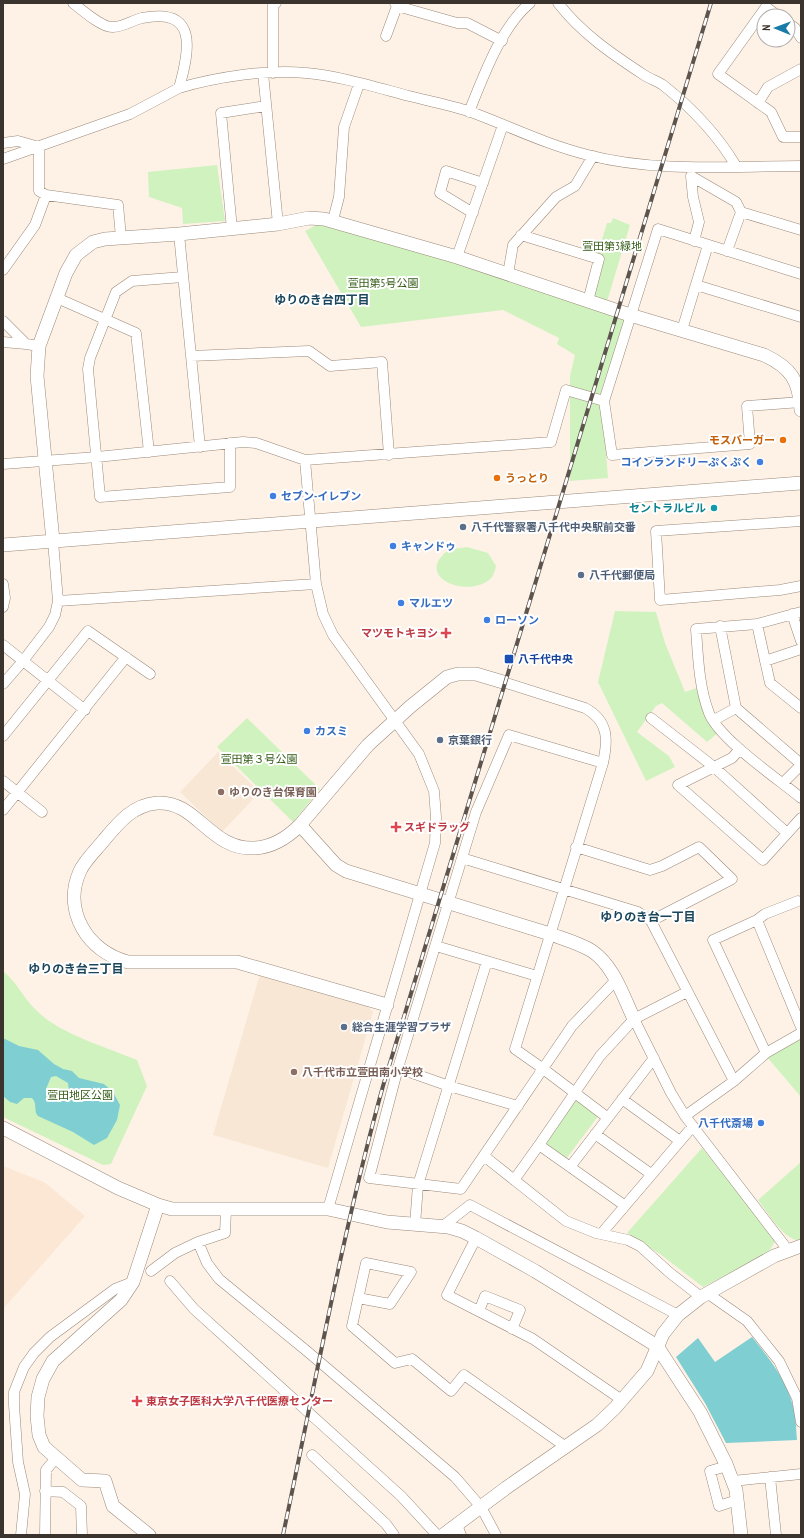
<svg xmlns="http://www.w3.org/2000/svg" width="804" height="1538" font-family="'PT Sans Narrow','Noto Sans JP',sans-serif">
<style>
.built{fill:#fce7d5}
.education{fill:#f8e7d5}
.green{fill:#d0f2bf}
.water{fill:#7fced2;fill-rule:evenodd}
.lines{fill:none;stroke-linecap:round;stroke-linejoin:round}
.minor-casing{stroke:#9b8979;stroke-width:11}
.tertiary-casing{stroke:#9b8979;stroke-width:14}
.minor{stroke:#fff;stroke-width:10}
.tertiary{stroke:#fff;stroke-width:13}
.rail-casing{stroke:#5c544d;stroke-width:4}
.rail{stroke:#fff;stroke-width:2.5;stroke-dasharray:8;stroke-linecap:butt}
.food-dot{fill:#e8710a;stroke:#fff;stroke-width:1.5}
.shop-dot{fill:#3f7fe0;stroke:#fff;stroke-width:1.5}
.culture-dot{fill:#0f9aa8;stroke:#fff;stroke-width:1.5}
.service-dot{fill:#5c6f8a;stroke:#fff;stroke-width:1.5}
.health-dot{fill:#e0444e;stroke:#fff;stroke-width:1.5}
.transit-dot{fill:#1a4fb4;stroke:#fff;stroke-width:1.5}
.education-dot{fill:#8d6e63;stroke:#fff;stroke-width:1.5}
.labels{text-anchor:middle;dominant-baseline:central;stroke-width:4;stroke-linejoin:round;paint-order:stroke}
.park-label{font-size:11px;fill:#335b16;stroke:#fff}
.food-label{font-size:11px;font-weight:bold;fill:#c56008;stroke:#fff;text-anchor:end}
.shop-label{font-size:11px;font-weight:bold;fill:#366cbe;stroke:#fff;text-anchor:start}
.culture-label{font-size:11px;font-weight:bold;fill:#0d838f;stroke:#fff;text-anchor:end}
.service-label{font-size:11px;font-weight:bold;fill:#4e5e75;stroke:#fff;text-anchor:start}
.health-label{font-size:11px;font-weight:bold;fill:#be3a42;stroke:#fff;text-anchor:start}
.transit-label{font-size:11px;font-weight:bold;fill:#164399;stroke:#fff;text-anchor:start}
.education-label{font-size:11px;font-weight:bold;fill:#785e54;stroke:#fff;text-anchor:start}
.neighbourhood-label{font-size:12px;font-weight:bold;fill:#1b455b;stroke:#fff}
</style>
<rect width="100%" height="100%" fill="#fef2e7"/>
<path class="built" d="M3 1166 44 1182 85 1216 3 1309Z"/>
<path class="education" d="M218 752 260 792 222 832 180 792Z
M260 974 367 1005 373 1012 328 1168 213 1135Z"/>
<path class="green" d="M217 165 225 221 183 224 182 208 149 197 148 172Z
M613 218 630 225 606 305 590 300 597 256 607 223H611Z
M322 222 627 316 601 391 608 478 570 481V376L575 355 557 344 559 338 503 310 361 327 305 231Z
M467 547 488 553 496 566C495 570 494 575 492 577 472 600 414 579 446 552 452 547 460 549 467 547Z
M615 611 656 612 665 643 685 692 697 688 703 712 718 733 707 742 662 703 656 706 637 732 669 756 675 767 646 781 598 682Z
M247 718 320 789 293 822 217 747Z
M3 971C17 982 24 999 37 1011 60 1034 106 1047 137 1060L147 1086 111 1164 103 1165 3 1117Z
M801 1039V1097L767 1057Z
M573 1098 599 1115 566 1159 546 1146 545 1142Z
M702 1148 776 1240 768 1253 703 1287 660 1254 627 1233Z
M801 1162V1240C785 1243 767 1211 758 1200Z"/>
<path class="water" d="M3 1038 19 1046 38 1050 54 1064 63 1069 72 1071 79 1078 104 1084 113 1092 120 1105 117 1120 107 1138 94 1145 73 1132 38 1116C33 1111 38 1104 32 1098H24L17 1104 10 1102 3 1096ZM56 1076 68 1083 69 1091 63 1092 55 1099 50 1101 46 1097V1089L51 1077Z
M752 1337C769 1358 786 1379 793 1406 796 1417 796 1429 797 1440L726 1443 705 1403 676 1357 698 1338 715 1362Z"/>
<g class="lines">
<defs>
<path id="minor" d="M395 3 397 6 457 23H467L502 41
M558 3C581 33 612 54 644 75 650 79 657 81 663 85 692 108 717 134 736 166
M778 16 766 7 718 74 771 112 783 137H801
M788 23 795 28 801 38
M386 36 397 6
M263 73 278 224
M273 73V5L276 3
M179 88C216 77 268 69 306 73 340 76 375 87 409 96 429 101 451 105 471 112 509 126 547 145 588 155 657 173 730 166 801 166
M758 103 768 87 801 69
M469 112C483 77 501 27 530 3
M3 143 18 141 39 147
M39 147V191L46 195 118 205 121 237
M3 159 130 114 179 88C190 49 198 7 142 18 133 20 121 28 112 27 101 27 82 10 73 3
M691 176 736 202 741 212 801 230
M691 176 693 197 699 222 694 241
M473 213 440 193 446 171 483 183
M333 220 339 197 344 127 359 84
M232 229 221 113 266 106
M179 234 200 447
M521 235 599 259 588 301
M727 251 741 212
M457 257 503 125
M3 270 35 225 46 195
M508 274 513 245 556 197 575 186 593 156
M801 274 658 229 604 401 612 455 750 444 747 406 801 402
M183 277 132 281 116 292 90 358 88 369 100 497 230 487V443
M696 285 801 317
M57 298 136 333 149 452
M3 321 26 344 39 346
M682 330 708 245
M3 342 26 344
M191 356 309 351 330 366 382 362 389 455
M305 460 316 584 323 614 333 635 419 754 434 791 436 817 435 843 328 1209
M3 464 97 457 243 442 256 443 305 460 551 442 566 390 604 401
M801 521 656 531 660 600 780 590 801 586
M3 584 5 598 3 607
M58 601 316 584
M801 612 757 624 696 629C698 657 699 687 709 713 719 739 778 779 801 798
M792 614 801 641
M757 624 770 683 801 708
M720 626 736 708 801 764
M3 645 85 710
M765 661 801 649
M503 682 585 708C609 721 608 740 603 763L515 1049 542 1068 608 1118
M3 684 23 661 49 627 55 615 58 601 53 541
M651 718 714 767 787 833
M714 720 736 708
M3 736 88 631 150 674
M740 749 732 758 678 785 763 860 801 818
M603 763 509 735 476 812 398 1068 369 1178 461 1189 572 1026 616 980
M3 781 42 812
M783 783 801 765
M3 810 126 657
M576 847 650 870 662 866 699 847 732 879 651 921
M462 858 638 912 651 921 734 1081
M757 920 765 914 798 901
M436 946 537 976
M634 1019 671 1093 685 1116 788 1250
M766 1053 713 940 757 920 801 1027
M398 1068 449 1086 518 1106
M622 1099 680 1141
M685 1116 734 1081 766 1053 801 1033
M595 1134 651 1174
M484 1156 566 1221 596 1233 628 1240 640 1246 670 1273 701 1297
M570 1167 654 1058
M514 1180 539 1145
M624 1205 539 1145 600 1056 634 1019 687 992
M415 1225 418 1185 487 961
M443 1226 470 1205 678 1315
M601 1234 693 1126
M476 1238 447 1295 533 1339 622 1400
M198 1242 207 1263 219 1279 308 1352 455 1477 481 1507 496 1535
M151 1271 175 1253 198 1242 225 1233 226 1210
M170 1281 194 1309 401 1496 437 1535
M707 1293 747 1321 779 1361 797 1398 801 1422
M358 1298 390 1304 411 1272 366 1263 352 1326 395 1363 412 1359 451 1391 464 1375 566 1447
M479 1311 485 1296 520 1310 512 1329
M312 1455 386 1524 394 1535
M727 1466 710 1471 719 1506 737 1500
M770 1477 776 1535
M733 1481 801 1474
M45 1491 63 1492 81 1506 82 1535
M457 1525 461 1535
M21 1535 25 1494 18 1462 14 1405V1392L24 1367 34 1353 50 1337 115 1289 133 1282
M45 1535 46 1470 56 1458"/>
<path id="tertiary" d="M53 541 37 376 39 346 66 273 76 255 93 242 105 239 179 234 278 224 309 218 324 219 457 257 630 315 764 355C792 368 799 381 801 410
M3 545 801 483
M300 825 336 865 346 871 550 934C564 939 579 943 592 951 614 966 623 996 634 1019
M387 1005 237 962H128C88 952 62 911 80 871 85 860 97 849 104 840 119 822 133 805 157 803 197 800 210 851 255 848 273 847 288 837 300 825L368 745 411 706 447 677 458 674H476L503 682
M3 1128 118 1188 158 1205 172 1209H328L387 1222 448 1227 462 1231 476 1238 535 1271 657 1346 700 1412 726 1464 736 1490 741 1535
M149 1535 113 1506 105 1481 82 1480 44 1447 39 1435 37 1416 38 1397 43 1379 53 1361 121 1300 133 1282 158 1205
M443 1535 506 1488 597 1425 615 1408 647 1371 663 1334 678 1315 701 1297 774 1256 801 1246"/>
</defs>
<use href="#minor" class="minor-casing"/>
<use href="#tertiary" class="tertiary-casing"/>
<use href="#minor" class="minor"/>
<use href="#tertiary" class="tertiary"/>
<defs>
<path id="rail" d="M283 1535C315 1385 342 1234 383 1086L711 3"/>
</defs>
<use href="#rail" class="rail-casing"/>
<use href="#rail" class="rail"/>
</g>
<g class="food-dot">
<circle cx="783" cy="440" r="4"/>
<circle cx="497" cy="478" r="4"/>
</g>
<g class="shop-dot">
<circle cx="760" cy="462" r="4"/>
<circle cx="273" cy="496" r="4"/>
<circle cx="393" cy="546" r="4"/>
<circle cx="401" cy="603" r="4"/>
<circle cx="487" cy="620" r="4"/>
<circle cx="307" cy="731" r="4"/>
<circle cx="761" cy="1123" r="4"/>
</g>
<circle class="culture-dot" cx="714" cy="508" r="4"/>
<g class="service-dot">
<circle cx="463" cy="527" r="4"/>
<circle cx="581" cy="575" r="4"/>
<circle cx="440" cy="740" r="4"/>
<circle cx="344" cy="1027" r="4"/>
</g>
<g class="health-dot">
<path d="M444 627h4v4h4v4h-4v4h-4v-4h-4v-4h4z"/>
<path d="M394 821h4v4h4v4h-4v4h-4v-4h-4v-4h4z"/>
<path d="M135 1395h4v4h4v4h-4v4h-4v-4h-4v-4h4z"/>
</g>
<rect class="transit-dot" x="504" y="654" width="10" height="10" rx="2"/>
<g class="education-dot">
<circle cx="221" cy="792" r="4"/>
<circle cx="294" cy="1072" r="4"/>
</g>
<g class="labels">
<g class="park-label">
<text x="612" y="246">萱田第3緑地</text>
<text x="383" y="283">萱田第5号公園</text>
<text x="259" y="759">萱田第３号公園</text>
<text x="80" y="1095">萱田地区公園</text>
</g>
<g class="food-label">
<text x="775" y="440">モスバーガー</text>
<text x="505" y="478" text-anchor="start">うっとり</text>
</g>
<g class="shop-label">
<text x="752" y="462" text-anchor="end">コインランドリーぷくぷく</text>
<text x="281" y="496">セブン-イレブン</text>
<text x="401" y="546">キャンドゥ</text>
<text x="409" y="603">マルエツ</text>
<text x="495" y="620">ローソン</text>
<text x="315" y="731">カスミ</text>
<text x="753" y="1123" text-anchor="end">八千代斎場</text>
</g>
<g class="culture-label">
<text x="706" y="508">セントラルビル</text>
</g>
<g class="service-label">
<text x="471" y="527">八千代警察署八千代中央駅前交番</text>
<text x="589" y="575">八千代郵便局</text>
<text x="448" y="740">京葉銀行</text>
<text x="352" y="1027">総合生涯学習プラザ</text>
</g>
<g class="health-label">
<text x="438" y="633" text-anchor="end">マツモトキヨシ</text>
<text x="404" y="827">スギドラッグ</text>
<text x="146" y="1401">東京女子医科大学八千代医療センター</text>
</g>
<g class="transit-label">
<text x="518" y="659">八千代中央</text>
</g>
<g class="education-label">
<text x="229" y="792">ゆりのき台保育園</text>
<text x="302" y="1072">八千代市立萱田南小学校</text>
</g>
<g class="neighbourhood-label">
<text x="322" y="299">ゆりのき台四丁目</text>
<text x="648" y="916">ゆりのき台一丁目</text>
<text x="76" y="968">ゆりのき台三丁目</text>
</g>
</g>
<rect width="804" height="1538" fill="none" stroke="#3b332d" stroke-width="8"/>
<g transform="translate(776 28) rotate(271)"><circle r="19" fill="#ffffff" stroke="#b1adab"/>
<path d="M0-3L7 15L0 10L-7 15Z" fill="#197ba7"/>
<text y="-6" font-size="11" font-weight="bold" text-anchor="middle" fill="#3b332d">N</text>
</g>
</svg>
